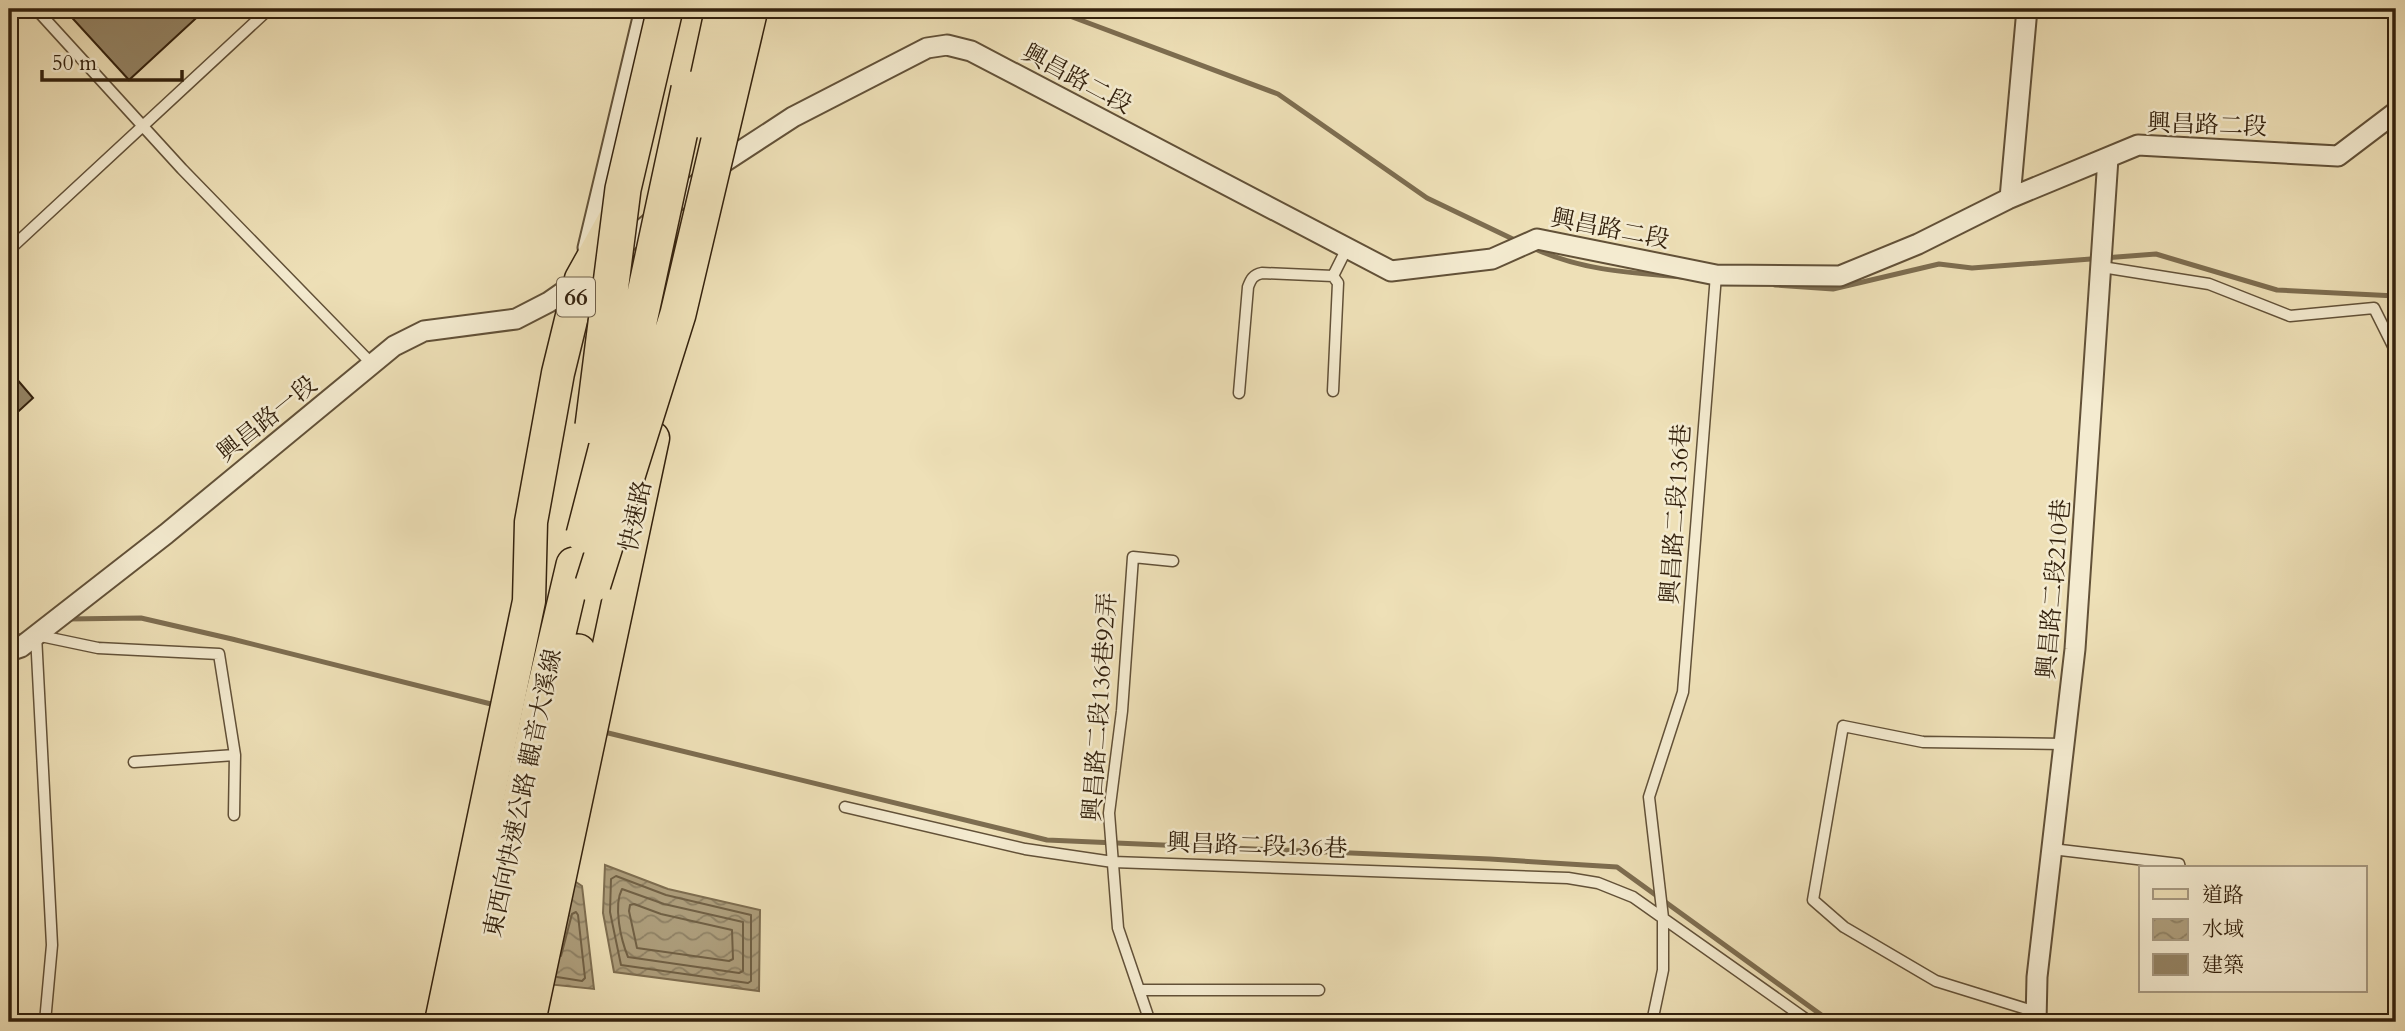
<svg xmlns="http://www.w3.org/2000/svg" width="2405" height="1031" font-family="Cardo,'Noto Serif TC',serif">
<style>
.water{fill:url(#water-waves);stroke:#7d6d50;stroke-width:2}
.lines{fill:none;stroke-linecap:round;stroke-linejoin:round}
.shore{stroke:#706045;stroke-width:2}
.stream{stroke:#7d6d50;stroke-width:5}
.building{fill:#948465;stroke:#33210d;stroke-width:2}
.lane-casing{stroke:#625138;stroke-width:13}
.street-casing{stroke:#625138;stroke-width:23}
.primary-casing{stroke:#33210d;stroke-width:35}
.highway-casing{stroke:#33210d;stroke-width:38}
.lane{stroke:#f4ebd0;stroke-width:10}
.street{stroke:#f4ebd0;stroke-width:19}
.primary{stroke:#eee0b7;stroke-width:32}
.highway{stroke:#eee0b7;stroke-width:35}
.highway-bridge-casing{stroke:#33210d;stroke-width:38;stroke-linecap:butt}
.highway-bridge{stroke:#eee0b7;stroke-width:35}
.labels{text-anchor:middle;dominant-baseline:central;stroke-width:5;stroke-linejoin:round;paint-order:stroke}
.shield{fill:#f4ebd0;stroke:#6d5e48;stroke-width:2}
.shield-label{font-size:23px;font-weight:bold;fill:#33210d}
.street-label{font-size:24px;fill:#33210d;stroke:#f4ebd0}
</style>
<defs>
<pattern id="water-waves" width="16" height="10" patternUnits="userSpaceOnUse" patternTransform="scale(1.75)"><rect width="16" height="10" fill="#ae9f7d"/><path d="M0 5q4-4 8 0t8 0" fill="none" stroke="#8e8165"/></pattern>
</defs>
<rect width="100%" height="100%" fill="#eee0b7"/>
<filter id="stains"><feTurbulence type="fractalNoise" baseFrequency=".00286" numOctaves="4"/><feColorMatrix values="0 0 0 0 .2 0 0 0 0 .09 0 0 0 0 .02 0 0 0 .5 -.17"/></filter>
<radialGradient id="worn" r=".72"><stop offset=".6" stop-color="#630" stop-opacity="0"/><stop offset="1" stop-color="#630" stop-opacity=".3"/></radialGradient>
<path class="water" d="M605 865 668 889 760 910 759 991 614 972 603 913Z
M573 880 582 886 594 989 546 984Z"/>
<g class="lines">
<path class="shore" d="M616 876 666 895 751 915V981L748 983 621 965 610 912 611 879Z
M622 889 664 904 743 922V971L739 973 628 957C621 940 613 906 622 889Z
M634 904 661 914 732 930 733 959 729 961 637 948 629 911 630 905Z
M557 977 582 981 585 978 578 915 576 912 572 914 561 956"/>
<path class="stream" d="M1051 9 1278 94 1427 198 1519 242
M1531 247C1579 270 1629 273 1682 277
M1775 285 1833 289 1939 264 1972 268 2156 254 2277 290 2396 296
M68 619 141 618 232 639 495 705
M9 639 26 634
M600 731 1047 840 1490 859 1617 867 1831 1022"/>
</g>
<path class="building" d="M64 9H206L129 80Z
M9 370 33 398 9 420Z
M9 499 11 502V551L9 553Z"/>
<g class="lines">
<defs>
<path id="lane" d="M36 9 182 169 372 364
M9 250 269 9
M2102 267 2209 284 2290 316 2374 308 2396 352
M1333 391 1338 283 1333 276
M1239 393 1248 287C1251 279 1253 275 1262 273L1333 276 1347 248
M134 762 235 755
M845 807 1025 849 1113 862 1568 878 1598 883 1633 897 1810 1022
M2052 849 2179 864 2180 868
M1139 990H1319
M2036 1012 1936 981 1844 927 1813 900 1843 726 1923 742 2064 744
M45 1022 52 945 36 635 98 648 219 654 235 755 234 815
M1148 1022V1016L1118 928 1109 813 1122 711 1133 557 1173 561
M1652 1022 1663 970V918L1649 797 1683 692 1716 275"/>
<path id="street" d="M2010 198 2027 9
M588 248 645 9
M616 251 724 162 793 117 927 48 947 45 971 51 1391 271 1492 259 1537 239 1716 275 1840 276 1918 244 2010 198 2138 145 2338 156 2396 112
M9 651 21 647 166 534 394 346 424 331 516 319 549 302 582 279
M2036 1022 2037 977 2075 649 2108 158"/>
<path id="primary" d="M441 1022 529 601 531 522 558 373 581 279 619 211
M529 1022 653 438"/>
<path id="highway" d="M474 1022 542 701 574 565
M501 1022 578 652"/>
</defs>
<use href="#lane" class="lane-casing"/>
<use href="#street" class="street-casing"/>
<use href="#primary" class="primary-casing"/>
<use href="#highway" class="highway-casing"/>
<use href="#lane" class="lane"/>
<use href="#street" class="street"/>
<use href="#primary" class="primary"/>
<use href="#highway" class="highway"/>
<defs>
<path id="highway-bridge" d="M699 120 723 9
M593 426 623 189 665 9
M584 535 638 326 689 89
M593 584 678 314 750 9"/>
</defs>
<use href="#highway-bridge" class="highway-bridge-casing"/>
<use href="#highway-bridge" class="highway-bridge"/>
</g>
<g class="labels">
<rect class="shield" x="557" y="277.5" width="38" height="39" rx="5"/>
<g class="shield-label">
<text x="576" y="297">66</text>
</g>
<g class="street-label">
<text transform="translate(1077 79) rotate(28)">興昌路二段</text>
<text transform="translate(2207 125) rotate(2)">興昌路二段</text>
<text transform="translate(1610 229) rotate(11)">興昌路二段</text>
<text transform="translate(267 419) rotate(-39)">興昌路一段</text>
<text transform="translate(1676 514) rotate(-86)">興昌路二段136巷</text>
<text transform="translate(636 516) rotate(-78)">快速路</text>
<text transform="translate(2054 589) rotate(-85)">興昌路二段210巷</text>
<text transform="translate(1100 707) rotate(-86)">興昌路二段136巷92弄</text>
<text transform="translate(523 793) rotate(-78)">東西向快速公路 觀音大溪線</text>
<text transform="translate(1257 846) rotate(2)">興昌路二段136巷</text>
</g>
</g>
<rect width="2405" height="1031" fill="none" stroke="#eee0b7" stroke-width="35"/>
<rect x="10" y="10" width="2384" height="1010" fill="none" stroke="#33210d" stroke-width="3.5"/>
<rect x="18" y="18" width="2370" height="996" fill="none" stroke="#33210d" stroke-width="2"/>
<rect x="2139" y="866" width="228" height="126" fill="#f4ebd0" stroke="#a79a82" stroke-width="2"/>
<rect x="2153" y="889" width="35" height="10" fill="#eee0b7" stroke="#a79a82" stroke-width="2"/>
<text x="2202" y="902" font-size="21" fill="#33210d">道路</text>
<rect x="2153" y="919" width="35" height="21" fill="url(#water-waves)" stroke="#a79a82" stroke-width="2"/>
<text x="2202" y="936" font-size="21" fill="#33210d">水域</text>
<rect x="2153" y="954" width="35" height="21" fill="#948465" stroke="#a79a82" stroke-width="2"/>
<text x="2202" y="972" font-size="21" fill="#33210d">建築</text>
<path d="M42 70v10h140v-10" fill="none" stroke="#33210d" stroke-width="3.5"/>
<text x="52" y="70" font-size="21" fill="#33210d" stroke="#f4ebd0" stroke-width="5" paint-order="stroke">50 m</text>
<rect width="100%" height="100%" filter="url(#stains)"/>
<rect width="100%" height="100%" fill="url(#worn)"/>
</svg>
